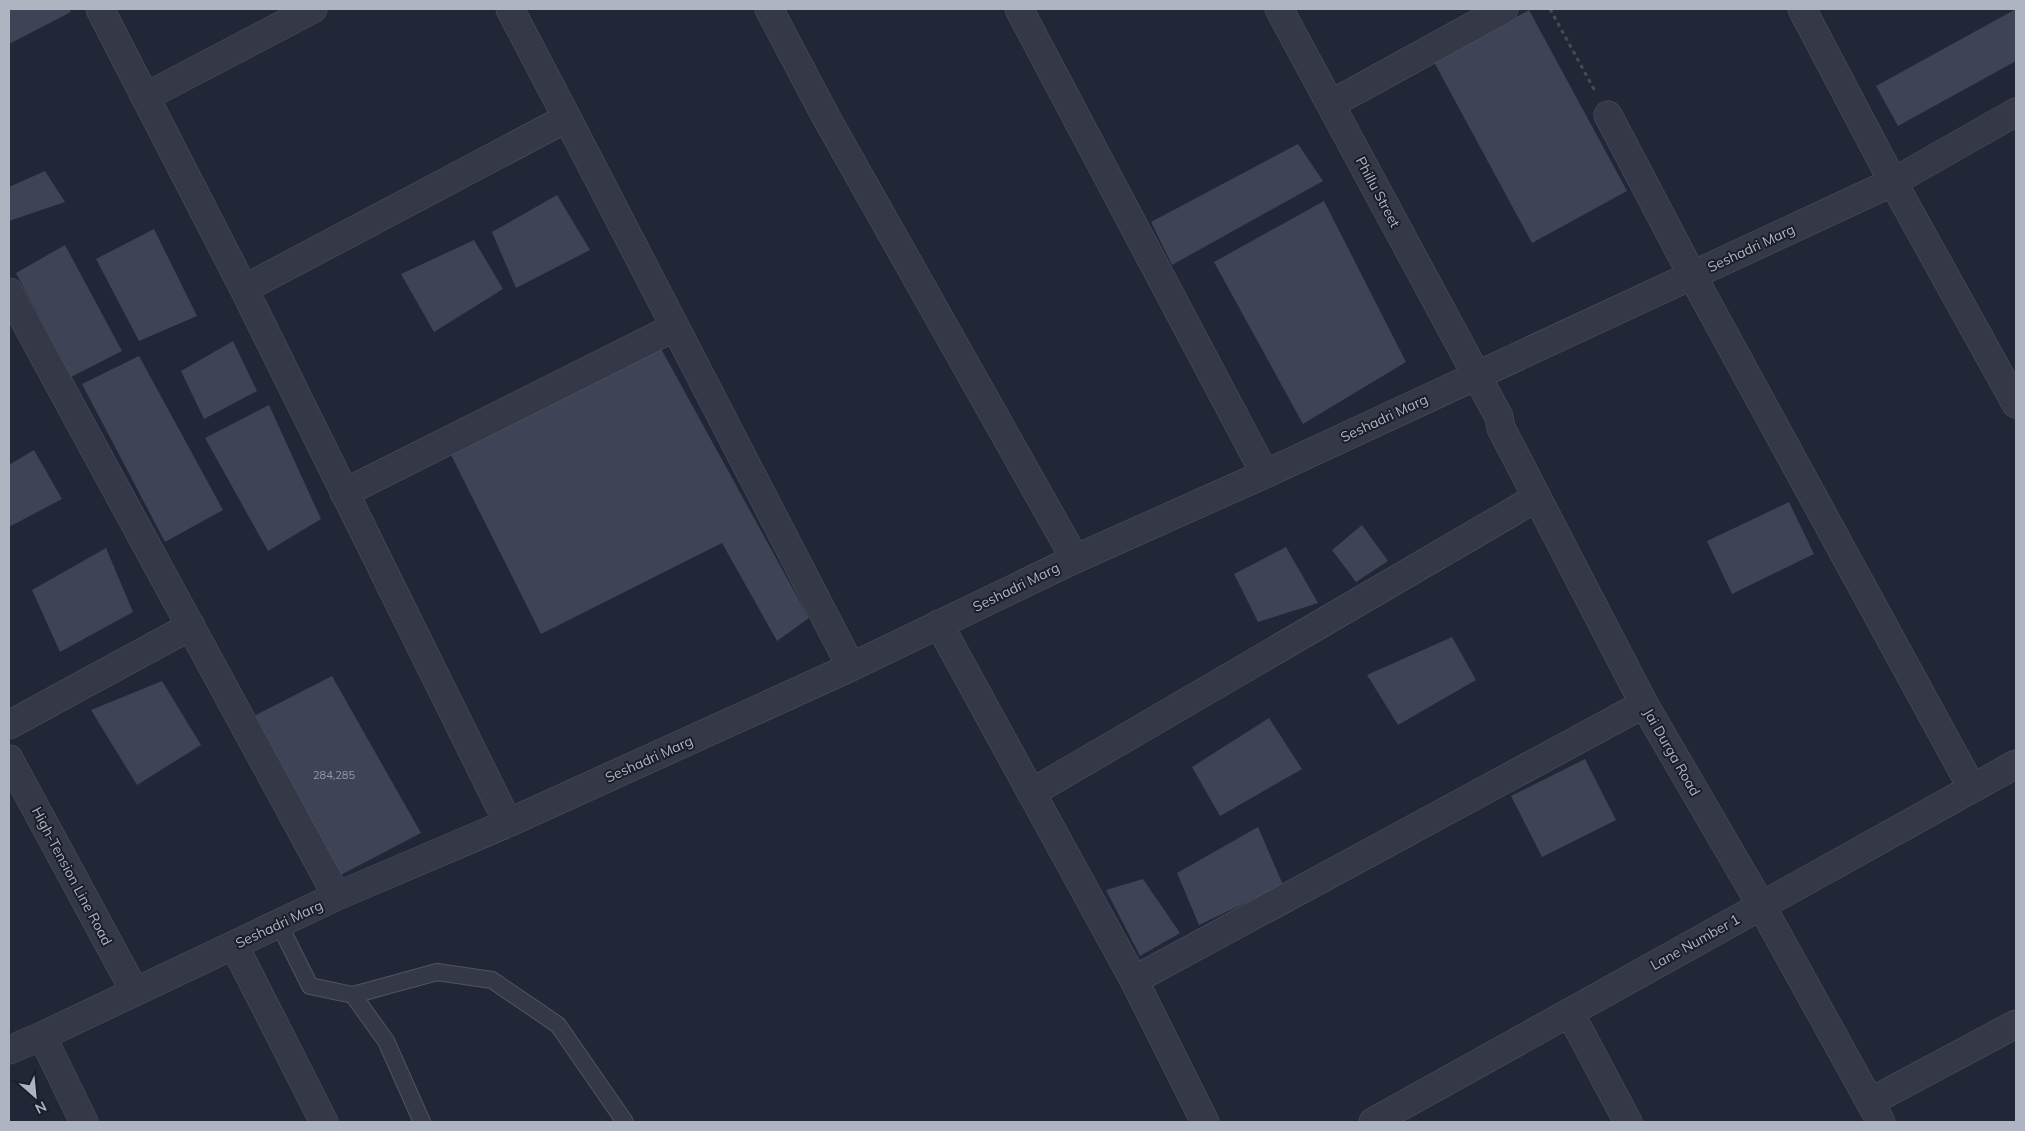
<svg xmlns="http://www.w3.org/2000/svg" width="2025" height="1131" font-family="Mulish,sans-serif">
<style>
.building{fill:#3e4456}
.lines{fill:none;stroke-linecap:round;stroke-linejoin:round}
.service-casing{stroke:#4f5461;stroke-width:18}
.minor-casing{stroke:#4f5461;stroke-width:29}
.path{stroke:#414f55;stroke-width:3;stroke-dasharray:4 4;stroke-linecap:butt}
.service{stroke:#353947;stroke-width:16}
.minor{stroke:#353947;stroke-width:28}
.labels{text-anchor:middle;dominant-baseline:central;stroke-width:4;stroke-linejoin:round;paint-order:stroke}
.number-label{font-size:11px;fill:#9398a8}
.street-label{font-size:14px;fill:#afb4c3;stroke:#1a1e2b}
</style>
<rect width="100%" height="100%" fill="#212736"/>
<path class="building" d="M9 9H69L71 12 9 44Z
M2016 9V61L1898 126 1876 86Z
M1529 10 1627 191 1532 243 1434 62Z
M1298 144 1323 181 1172 265 1151 222Z
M45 171 65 202 9 221V187Z
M557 195 590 250 516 288 492 232Z
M1324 201 1406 362 1303 424 1214 262Z
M154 229 197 316 139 341 96 259Z
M474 240 503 289 434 332 401 274Z
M65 245 122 351 71 377 16 273Z
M233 341 257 391 204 419 181 371Z
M659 345 809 618 777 641 722 543 541 634 450 453Z
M139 356 223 510 165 542 82 384Z
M269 405 321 519 268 551 205 438Z
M34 450 62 499 9 527V465Z
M1789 502 1814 554 1732 594 1707 541Z
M1362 525 1388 561 1356 582 1332 550Z
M1286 547 1318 603 1258 622 1234 574Z
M106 548 133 612 60 652 32 590Z
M1452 637 1476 680 1398 725 1367 675Z
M332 676 421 833 333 879 252 717Z
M162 681 201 745 137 785 91 710Z
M1269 718 1302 769 1220 816 1192 767Z
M1585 759 1616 820 1542 857 1511 796Z
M1258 827 1283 885 1199 925 1177 873Z
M1143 879 1180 933 1140 956 1106 890Z"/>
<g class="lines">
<defs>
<path id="service" d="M279 924 310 986 353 995 386 1041 422 1122
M353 995 437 972 492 980 558 1025 625 1122"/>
<path id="minor" d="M100 9 244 289 567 118 510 9
M769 9 826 117 1075 559
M1019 9 1265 474
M1279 9 1499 417 1501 428 1644 704 1761 905 1881 1122
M1802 9 1893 182 2016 404
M145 97 313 9
M1331 104 1504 9
M1608 115 1692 275 1972 788
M567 118 851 667
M244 289 508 823
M9 292 337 896
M344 493 675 327
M939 624 1134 980 1205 1122
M9 725 191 626
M9 759 135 992
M1031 793 1536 498
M234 945 324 1122
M1134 980 1644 704
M1570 1013 1628 1122
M42 1036 84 1122
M9 1050 42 1036 337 896 508 823 851 667 1075 559 1265 474 1893 182 2016 112
M1870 1102 2016 1024
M1373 1122 2016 764"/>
</defs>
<use href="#service" class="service-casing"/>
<use href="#minor" class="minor-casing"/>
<path class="path" d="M1550 9 1595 91"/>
<use href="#service" class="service"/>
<use href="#minor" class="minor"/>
</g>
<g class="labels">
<g class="number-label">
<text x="334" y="775">284,285</text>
</g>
<g class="street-label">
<text transform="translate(1378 192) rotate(62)">Phillu Street</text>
<text transform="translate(1751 248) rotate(-25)">Seshadri Marg</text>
<text transform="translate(1384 418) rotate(-25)">Seshadri Marg</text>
<text transform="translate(1016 587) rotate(-26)">Seshadri Marg</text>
<text transform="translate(1672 752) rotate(60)">Jai Durga Road</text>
<text transform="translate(649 759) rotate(-24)">Seshadri Marg</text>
<text transform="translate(72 876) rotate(62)">High-Tension Line Road</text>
<text transform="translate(279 924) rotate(-25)">Seshadri Marg</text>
<text transform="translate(1695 942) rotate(-29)">Lane Number 1</text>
</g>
</g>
<rect width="2025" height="1131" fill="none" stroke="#afb4c3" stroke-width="20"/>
<g transform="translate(35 1096) rotate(153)" stroke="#1a1e2b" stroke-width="4" paint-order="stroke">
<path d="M0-4L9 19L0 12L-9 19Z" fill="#afb4c3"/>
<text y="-8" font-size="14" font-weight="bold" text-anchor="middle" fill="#afb4c3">N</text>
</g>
</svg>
